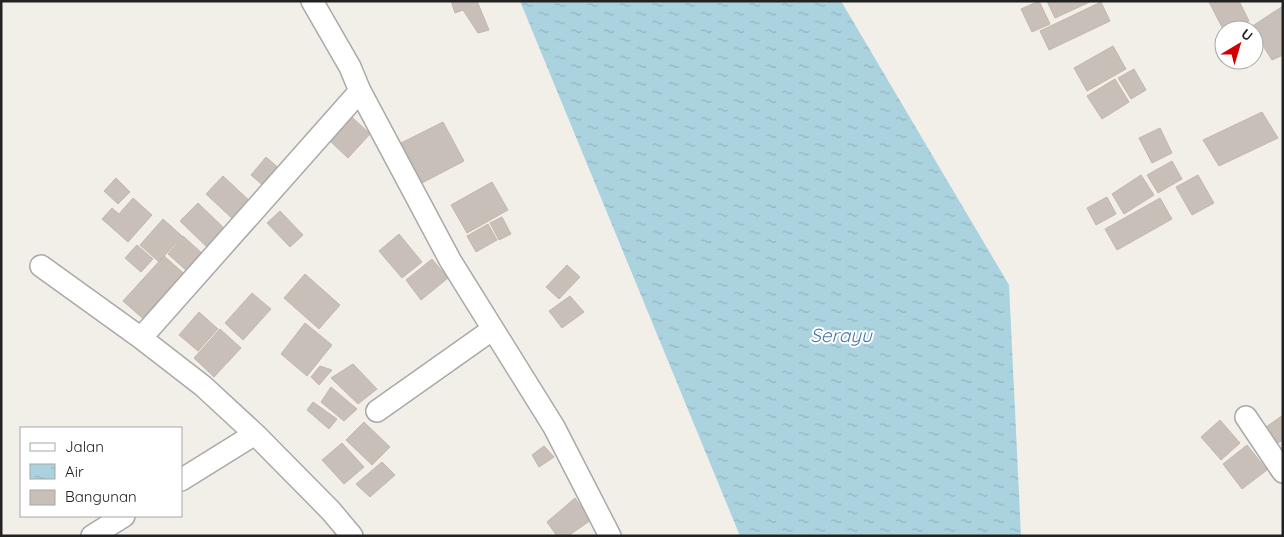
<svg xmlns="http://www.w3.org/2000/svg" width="1284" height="537" font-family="Quicksand,sans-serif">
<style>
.water{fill:url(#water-ripples)}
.building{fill:#c7bfb8;stroke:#c4b6ab}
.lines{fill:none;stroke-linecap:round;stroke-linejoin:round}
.minor-casing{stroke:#a9a9a9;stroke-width:24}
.minor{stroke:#fff;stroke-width:21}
.labels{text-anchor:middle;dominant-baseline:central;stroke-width:4;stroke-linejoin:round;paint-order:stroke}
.water-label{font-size:19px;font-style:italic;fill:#4a7aab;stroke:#fff}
</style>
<defs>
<pattern id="water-ripples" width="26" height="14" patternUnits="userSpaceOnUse" patternTransform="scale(1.25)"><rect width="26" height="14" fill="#aad3df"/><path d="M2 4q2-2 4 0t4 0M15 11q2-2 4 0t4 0" fill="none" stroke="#92b5bf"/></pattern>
</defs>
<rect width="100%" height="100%" fill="#f2efe9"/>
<path class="water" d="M520 1H841L1009 285 1021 536H740Z"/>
<path class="building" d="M451 1H477L489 30 478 33 463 10 455 13Z
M1039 1 1050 24 1032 32 1021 9Z
M1047 1H1092L1055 18Z
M1212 1H1239L1249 21 1231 30H1224V31L1209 2Z
M1101 2 1110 21 1049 50 1040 31Z
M1283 6V55L1272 60 1251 27Z
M1113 46 1126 69 1087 91 1074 68Z
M1134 69 1146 90 1131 99 1118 78Z
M1115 79 1129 102 1102 119 1087 96Z
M1262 112 1278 138 1219 166 1203 140Z
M352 117 370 134 348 158 330 141Z
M443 122 464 161 420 184 399 144Z
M1160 128 1172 153 1152 163 1139 138Z
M266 157 282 171 267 189 251 175Z
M1172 161 1182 179 1158 193 1147 175Z
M1141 175 1154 195 1124 214 1112 194Z
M1198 175 1214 203 1192 215 1176 187Z
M223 176 253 204 236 222 206 194Z
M116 178 130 192 118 204 104 191Z
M492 182 508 210 467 233 451 205Z
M1107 197 1116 214 1096 225 1087 208Z
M133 198 152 215 128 242 102 219 112 208 119 214Z
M1160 198 1172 219 1117 250 1105 229Z
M198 203 227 231 210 250 180 221Z
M280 211 303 235 290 247 267 223Z
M502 217 511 234 499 240 490 223Z
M163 219 182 236 159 262 140 245Z
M488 224 497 240 476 252 467 236Z
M399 234 422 262 402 278 379 251Z
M183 236 204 255 188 272 168 254Z
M137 245 153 259 141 272 125 258Z
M164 256 189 278 148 323 123 301Z
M432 259 448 278 421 300 406 280Z
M567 265 580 277 559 299 546 287Z
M305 274 340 305 319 329 284 298Z
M252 293 271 309 243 340 225 323Z
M570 296 584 312 562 328 549 311Z
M199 312 218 329 198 351 179 335Z
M305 323 332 345 307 376 281 354Z
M220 329 241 348 214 377 194 358Z
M353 364 377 389 358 404 331 378Z
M320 366 332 370 319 385 311 377Z
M331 387 357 409 344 421 321 402Z
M313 402 337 419 329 429 307 410Z
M1283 415V440L1278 443 1266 427Z
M1220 420 1240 443 1221 460 1201 437Z
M364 422 390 447 372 465 346 440Z
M342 443 364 467 344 484 322 460Z
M1247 445 1267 470 1242 489 1223 464Z
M544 446 554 457 539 467 532 455Z
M382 462 395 475 370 497 356 484Z
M575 498 591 520 568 536H557L547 522Z"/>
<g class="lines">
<defs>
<path id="minor" d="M312 1 350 67 360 91 450 260 554 427 610 536
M41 266 141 338 203 386 255 434 331 511 352 536
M141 338 360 91
M377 411 493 329
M1246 417 1283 472
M181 480 255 434
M92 536 124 516"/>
</defs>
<use href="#minor" class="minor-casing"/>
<use href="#minor" class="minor"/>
</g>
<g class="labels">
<g class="water-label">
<text x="841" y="335">Serayu</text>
</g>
</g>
<rect width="1284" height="537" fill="none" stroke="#222222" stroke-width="5"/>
<rect x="20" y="427" width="162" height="90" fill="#ffffff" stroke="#a7a7a7"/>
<rect x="30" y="443" width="25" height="8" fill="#ffffff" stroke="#a7a7a7"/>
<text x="65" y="452" font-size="15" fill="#222222">Jalan</text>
<rect x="30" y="464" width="25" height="15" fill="url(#water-ripples)" stroke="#a7a7a7"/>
<text x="65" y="477" font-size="15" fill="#222222">Air</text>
<rect x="30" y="490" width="25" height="15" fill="#c7bfb8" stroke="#a7a7a7"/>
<text x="65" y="502" font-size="15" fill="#222222">Bangunan</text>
<g transform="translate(1239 45) rotate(38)"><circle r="24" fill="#ffffff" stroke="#a7a7a7"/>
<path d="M0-4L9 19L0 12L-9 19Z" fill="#d40000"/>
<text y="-8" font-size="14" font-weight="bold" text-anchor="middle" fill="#222222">U</text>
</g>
</svg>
